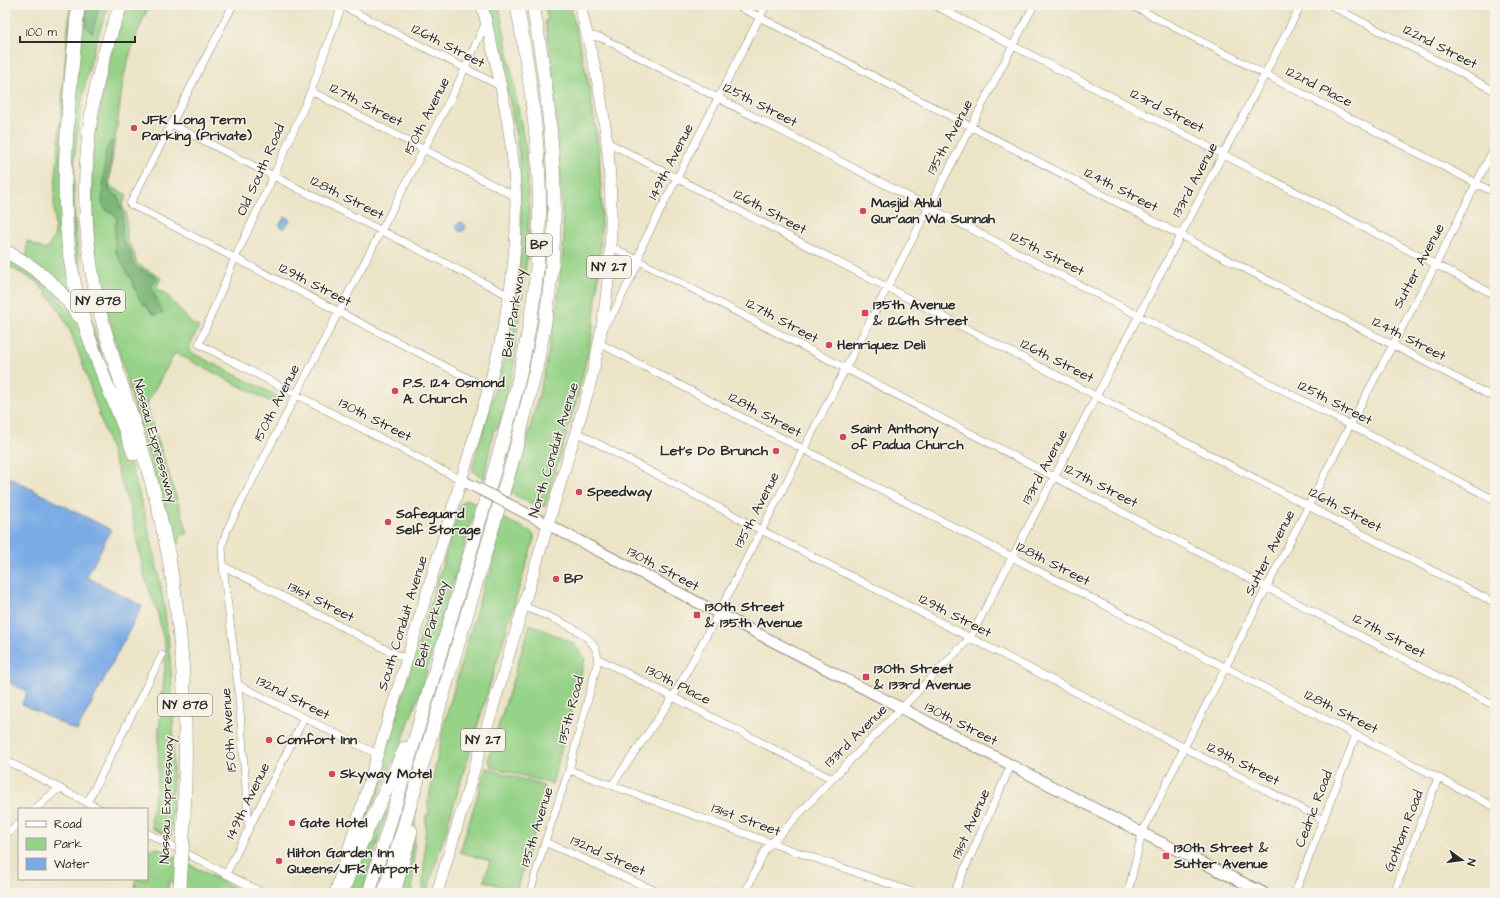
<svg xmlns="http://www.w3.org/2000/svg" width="1500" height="898" font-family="'Architects Daughter',sans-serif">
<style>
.green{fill:#96d287;stroke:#607e59}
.forest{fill:#78b474;stroke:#527050}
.water{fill:#7aabe5;stroke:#526b88}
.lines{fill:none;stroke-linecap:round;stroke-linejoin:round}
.street-casing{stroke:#8c8879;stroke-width:8}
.secondary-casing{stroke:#8c8879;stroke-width:12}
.primary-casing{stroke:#8c8879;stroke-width:12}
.highway-casing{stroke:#8c8879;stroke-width:14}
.street{stroke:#fff;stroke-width:7}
.secondary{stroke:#fff;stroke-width:10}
.primary{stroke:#fff;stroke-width:11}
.highway{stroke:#fff;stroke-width:13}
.secondary-bridge-casing{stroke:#8c8879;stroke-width:12;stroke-linecap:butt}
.highway-bridge-casing{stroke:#8c8879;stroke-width:14;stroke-linecap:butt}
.secondary-bridge{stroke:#fff;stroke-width:10}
.highway-bridge{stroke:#fff;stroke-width:13}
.poi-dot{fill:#d1495b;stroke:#f7f3e8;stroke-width:1.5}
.labels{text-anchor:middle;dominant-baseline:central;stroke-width:3;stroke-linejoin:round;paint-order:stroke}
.shield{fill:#f7f3e8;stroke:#686764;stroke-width:1}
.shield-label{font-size:13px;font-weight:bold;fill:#2b2b2b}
.street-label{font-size:14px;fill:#2b2b2b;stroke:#f7f3e8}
.poi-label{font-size:14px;font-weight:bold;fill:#2b2b2b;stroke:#f7f3e8;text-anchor:start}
</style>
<rect width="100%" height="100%" fill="#f7f3e8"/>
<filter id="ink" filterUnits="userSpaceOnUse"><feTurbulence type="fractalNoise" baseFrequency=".025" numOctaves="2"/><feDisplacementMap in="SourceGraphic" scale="8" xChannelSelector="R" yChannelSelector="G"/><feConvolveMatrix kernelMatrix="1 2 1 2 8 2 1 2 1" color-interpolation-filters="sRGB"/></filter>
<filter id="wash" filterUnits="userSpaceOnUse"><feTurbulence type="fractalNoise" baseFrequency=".012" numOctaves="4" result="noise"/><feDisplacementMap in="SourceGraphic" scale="16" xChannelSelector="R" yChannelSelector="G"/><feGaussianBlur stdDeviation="0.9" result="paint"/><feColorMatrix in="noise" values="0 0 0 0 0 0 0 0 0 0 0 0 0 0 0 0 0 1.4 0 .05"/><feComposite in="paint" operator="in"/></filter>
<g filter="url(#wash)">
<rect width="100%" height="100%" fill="#ece4c7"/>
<path class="green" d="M70 5H73L61 158 73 305 28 260 27 256V241L45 250 49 247 55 234 54 200Z
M81 5H109C82 73 68 160 76 233 80 276 90 317 102 358L83 313 67 196Z
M128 5H149L132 47 124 75 109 182 111 187 127 195 122 206 126 213 127 243 132 247 137 264 161 278 156 288 168 296 191 323 199 327 189 347 190 352 279 397 275 404 175 353 148 401 147 407 188 533 180 536 179 544 175 546 105 304 93 243 92 202 93 152 103 86 116 37Z
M487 5H499L526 151 529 216 527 258 520 312 516 338 514 366 498 429H494L484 479 474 472 472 468 505 356 514 311 520 259 521 218 519 153 511 107Z
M545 5H570L589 85 599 151 602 209 599 272 592 335 577 398 545 506H536L509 492 525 448 546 366 557 305 564 243 553 72 545 21 548 20Z
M5 257C18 265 33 273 44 283 52 290 69 310 75 319 90 343 98 374 108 400 136 473 159 558 168 635 175 702 174 770 171 837L152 828 151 820 158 776 159 728 162 710 159 695 163 691 166 650 157 611 144 575 132 515 82 362 69 328 56 305 37 282 5 264Z
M465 500H469L477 504 422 686 395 761 391 762 390 770 364 823 461 504Z
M501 517 531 532 534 535V539L427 893H425L423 887 426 815H429L428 802 445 721 486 577 490 576Z
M530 624 573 643 585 659 552 784 492 767 488 760Z
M486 768 544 786 539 804 543 805 516 891 484 881 490 861 460 852Z
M416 804 412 893H390Z
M383 806 385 807 387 810 363 893H347Z
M158 848 244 893H190L169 881 167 893H136L135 882 136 879H147V855L150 849Z"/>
<path class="forest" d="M87 5H100L92 33 85 26Z
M112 140 109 190 119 197 120 205 123 212 122 240 130 251 135 267 156 277 157 280 151 287 163 313 154 315 139 299 132 281 115 251V226L117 219 115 215 106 210 102 203 106 150Z"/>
<path class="water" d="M285 217 289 218 290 221 283 229 279 225Z
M456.5 227a4.5 4.5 0 1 1 9 0a4.5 4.5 0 1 1-9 0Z
M8 477 111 530 87 577 142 606 77 731 22 704 27 692 5 680V483Z"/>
</g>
<g filter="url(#ink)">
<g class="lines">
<defs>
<path id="street" d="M233 5 130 204 489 389
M341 5 502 87
M342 5 311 91 274 175 235 258 199 344 461 480
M736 5 1495 398
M934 5 1495 295
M1131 5 1495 193
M1330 5 1495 91
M587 35 602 38 1495 500
M311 91 516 197
M171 124 510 296
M607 142 1495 603
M610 246 1495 706
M603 327 614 312 636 268 642 246 766 5
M599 343 803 449 1495 807
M576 432 761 530 1324 820
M223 566 397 655 408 659
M523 606C543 615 592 630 597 653 598 656 597 661 597 665L569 770 545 842 530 893
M597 658 832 779
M238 685 379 755
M5 760 100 809
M569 770 771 843 915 893
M612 785 673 697 718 614 1034 5
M87 803 162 655
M35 809 59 788
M249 828 238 685 223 566 222 546 227 530 339 311 456 88 486 22
M147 833 263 893
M5 835 19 823
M545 842 660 893
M226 874 304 718
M745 893 765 850 832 779 970 638 1301 5
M954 893 1011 765
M1128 893 1142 833 1184 748 1350 425 1436 264 1495 146
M1295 893 1356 735
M1394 893 1438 778"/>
<path id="secondary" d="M461 480 481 490
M514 507 1142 833 1264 893"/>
<path id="primary" d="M335 893C374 765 414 638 452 510 480 417 513 325 516 227 518 151 500 79 482 5
M437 893 587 395C613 299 618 198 601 100 596 68 587 36 580 5"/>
<path id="highway" d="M78 5C70 101 54 200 77 295 89 350 116 401 134 454
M121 5C82 104 75 213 101 316 119 384 146 451 161 520 184 620 188 717 184 818
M5 251C39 269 57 285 79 316
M342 893 358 850 405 748
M369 893C403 779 437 664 471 550 499 454 531 357 538 256 544 172 532 87 517 5
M384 893 513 459C528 402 544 344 550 285 561 191 549 97 533 5
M394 893 411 831"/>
</defs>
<use href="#street" class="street-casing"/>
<use href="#secondary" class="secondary-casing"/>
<use href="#primary" class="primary-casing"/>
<use href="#highway" class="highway-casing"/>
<use href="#street" class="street"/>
<use href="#secondary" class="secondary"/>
<use href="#primary" class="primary"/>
<use href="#highway" class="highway"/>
<defs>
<path id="secondary-bridge" d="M481 490 514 507"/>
<path id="highway-bridge" d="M180 887 184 818"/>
</defs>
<use href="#secondary-bridge" class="secondary-bridge-casing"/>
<use href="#highway-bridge" class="highway-bridge-casing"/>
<use href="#secondary-bridge" class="secondary-bridge"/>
<use href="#highway-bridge" class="highway-bridge"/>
</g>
</g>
<g class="poi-dot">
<circle cx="134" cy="128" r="4"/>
<circle cx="863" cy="211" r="4"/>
<rect x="861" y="309" width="8" height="8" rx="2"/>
<circle cx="829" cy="345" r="4"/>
<circle cx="395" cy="391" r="4"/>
<circle cx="843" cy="437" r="4"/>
<circle cx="776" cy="451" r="4"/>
<circle cx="579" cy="492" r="4"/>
<circle cx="388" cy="522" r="4"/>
<circle cx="556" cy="579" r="4"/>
<rect x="693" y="611" width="8" height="8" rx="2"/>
<rect x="862" y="673" width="8" height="8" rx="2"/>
<circle cx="269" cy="740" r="4"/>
<circle cx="332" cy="774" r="4"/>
<circle cx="292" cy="823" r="4"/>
<rect x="1162" y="852" width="8" height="8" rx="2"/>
<circle cx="279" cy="861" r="4"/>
</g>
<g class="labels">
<g class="shield">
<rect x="526" y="234" width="26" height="22" rx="3"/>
<rect x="587" y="256" width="44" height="22" rx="3"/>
<rect x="71" y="290" width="54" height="22" rx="3"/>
<rect x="158" y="694" width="54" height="22" rx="3"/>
<rect x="461" y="729" width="44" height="22" rx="3"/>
</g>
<g class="shield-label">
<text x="539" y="245">BP</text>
<text x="609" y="267">NY 27</text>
<text x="98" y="301">NY 878</text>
<text x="185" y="705">NY 878</text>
<text x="483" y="740">NY 27</text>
</g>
<g class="street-label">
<text transform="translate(448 46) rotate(27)">126th Street</text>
<text transform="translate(1440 47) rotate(27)">122nd Street</text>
<text transform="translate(1319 87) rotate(27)">122nd Place</text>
<text transform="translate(366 105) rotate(27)">127th Street</text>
<text transform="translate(760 105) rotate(27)">125th Street</text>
<text transform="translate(1167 111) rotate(27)">123rd Street</text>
<text transform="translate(427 116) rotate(-63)">150th Avenue</text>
<text transform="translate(950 137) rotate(-62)">135th Avenue</text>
<text transform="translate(671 162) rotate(-63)">149th Avenue</text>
<text transform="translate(261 170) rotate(-66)">Old South Road</text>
<text transform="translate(1195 180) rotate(-62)">133rd Avenue</text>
<text transform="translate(1121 190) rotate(27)">124th Street</text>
<text transform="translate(347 198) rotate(27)">128th Street</text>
<text transform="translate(770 212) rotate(28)">126th Street</text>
<text transform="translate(1047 254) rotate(27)">125th Street</text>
<text transform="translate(1419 266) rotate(-62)">Sutter Avenue</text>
<text transform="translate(315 285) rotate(27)">129th Street</text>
<text transform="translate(514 313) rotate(-81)">Belt Parkway</text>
<text transform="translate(782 321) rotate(28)">127th Street</text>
<text transform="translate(1409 339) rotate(27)">124th Street</text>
<text transform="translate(1057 361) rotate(27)">126th Street</text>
<text transform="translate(277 403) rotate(-63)">150th Avenue</text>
<text transform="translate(1335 403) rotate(27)">125th Street</text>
<text transform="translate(765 415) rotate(28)">128th Street</text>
<text transform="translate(375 420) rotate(27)">130th Street</text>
<text transform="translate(155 441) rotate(74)">Nassau Expressway</text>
<text transform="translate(554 450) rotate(-73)">North Conduit Avenue</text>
<text transform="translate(1045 467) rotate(-62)">133rd Avenue</text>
<text transform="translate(1101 486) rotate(27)">127th Street</text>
<text transform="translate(757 510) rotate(-63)">135th Avenue</text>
<text transform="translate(1345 510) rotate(28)">126th Street</text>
<text transform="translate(1270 553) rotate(-63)">Sutter Avenue</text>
<text transform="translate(1053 564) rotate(27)">128th Street</text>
<text transform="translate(663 569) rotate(28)">130th Street</text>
<text transform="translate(321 602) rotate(27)">131st Street</text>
<text transform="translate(955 616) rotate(27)">129th Street</text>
<text transform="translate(403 623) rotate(-73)">South Conduit Avenue</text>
<text transform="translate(432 624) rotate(-74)">Belt Parkway</text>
<text transform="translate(1389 636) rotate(28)">127th Street</text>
<text transform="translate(678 685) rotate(27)">130th Place</text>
<text transform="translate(293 698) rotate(27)">132nd Street</text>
<text transform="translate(571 710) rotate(-75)">135th Road</text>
<text transform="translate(1341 712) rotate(27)">128th Street</text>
<text transform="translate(961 724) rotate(27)">130th Street</text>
<text transform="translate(229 730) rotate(-94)">150th Avenue</text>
<text transform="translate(856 736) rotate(-45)">133rd Avenue</text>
<text transform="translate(1243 764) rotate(27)">129th Street</text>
<text transform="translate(167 800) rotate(-88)">Nassau Expressway</text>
<text transform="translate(248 801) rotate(-64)">149th Avenue</text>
<text transform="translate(1314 809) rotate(-69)">Cedric Road</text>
<text transform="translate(746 820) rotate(20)">131st Street</text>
<text transform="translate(971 824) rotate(-66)">131st Avenue</text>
<text transform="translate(537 827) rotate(-73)">135th Avenue</text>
<text transform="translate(1404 831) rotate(-69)">Gotham Road</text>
<text transform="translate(608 856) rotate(24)">132nd Street</text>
</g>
<g class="poi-label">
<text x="142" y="120">JFK Long Term<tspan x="142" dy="16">Parking (Private)</tspan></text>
<text x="871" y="203">Masjid Ahlul<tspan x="871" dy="16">Qur'aan Wa Sunnah</tspan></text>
<text x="873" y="305">135th Avenue<tspan x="873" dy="16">&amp; 126th Street</tspan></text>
<text x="837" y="345">Henriquez Deli</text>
<text x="403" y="383">P.S. 124 Osmond<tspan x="403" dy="16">A. Church</tspan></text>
<text x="851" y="429">Saint Anthony<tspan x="851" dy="16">of Padua Church</tspan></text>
<text x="768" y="451" text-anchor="end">Let's Do Brunch</text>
<text x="587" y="492">Speedway</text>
<text x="396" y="514">Safeguard<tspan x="396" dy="16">Self Storage</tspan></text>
<text x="564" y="579">BP</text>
<text x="705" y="607">130th Street<tspan x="705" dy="16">&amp; 135th Avenue</tspan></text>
<text x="874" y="669">130th Street<tspan x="874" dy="16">&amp; 133rd Avenue</tspan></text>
<text x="277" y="740">Comfort Inn</text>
<text x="340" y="774">Skyway Motel</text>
<text x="300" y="823">Gate Hotel</text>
<text x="1174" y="848">130th Street &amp;<tspan x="1174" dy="16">Sutter Avenue</tspan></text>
<text x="287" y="853">Hilton Garden Inn<tspan x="287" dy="16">Queens/JFK Airport</tspan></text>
</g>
</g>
<rect width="1500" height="898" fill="none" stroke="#f7f3e8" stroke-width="20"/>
<rect x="18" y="808" width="130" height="72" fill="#f7f3e8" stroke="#a5a39c"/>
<rect x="26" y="821" width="20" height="6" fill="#ffffff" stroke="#a5a39c"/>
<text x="54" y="828" font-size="12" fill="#2b2b2b">Road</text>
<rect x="26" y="838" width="20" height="12" fill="#96d287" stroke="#a5a39c"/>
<text x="54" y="848" font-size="12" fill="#2b2b2b">Park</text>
<rect x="26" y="858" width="20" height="12" fill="#7aabe5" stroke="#a5a39c"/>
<text x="54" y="868" font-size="12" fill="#2b2b2b">Water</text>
<g transform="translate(1462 860) rotate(104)" stroke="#f7f3e8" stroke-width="3" paint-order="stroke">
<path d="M0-3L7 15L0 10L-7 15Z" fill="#2b2b2b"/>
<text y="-6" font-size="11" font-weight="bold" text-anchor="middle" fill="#2b2b2b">N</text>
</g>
<path d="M20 36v6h115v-6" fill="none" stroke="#2b2b2b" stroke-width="2"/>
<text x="26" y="36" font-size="12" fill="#2b2b2b" stroke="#f7f3e8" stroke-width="3" paint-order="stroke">100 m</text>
</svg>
